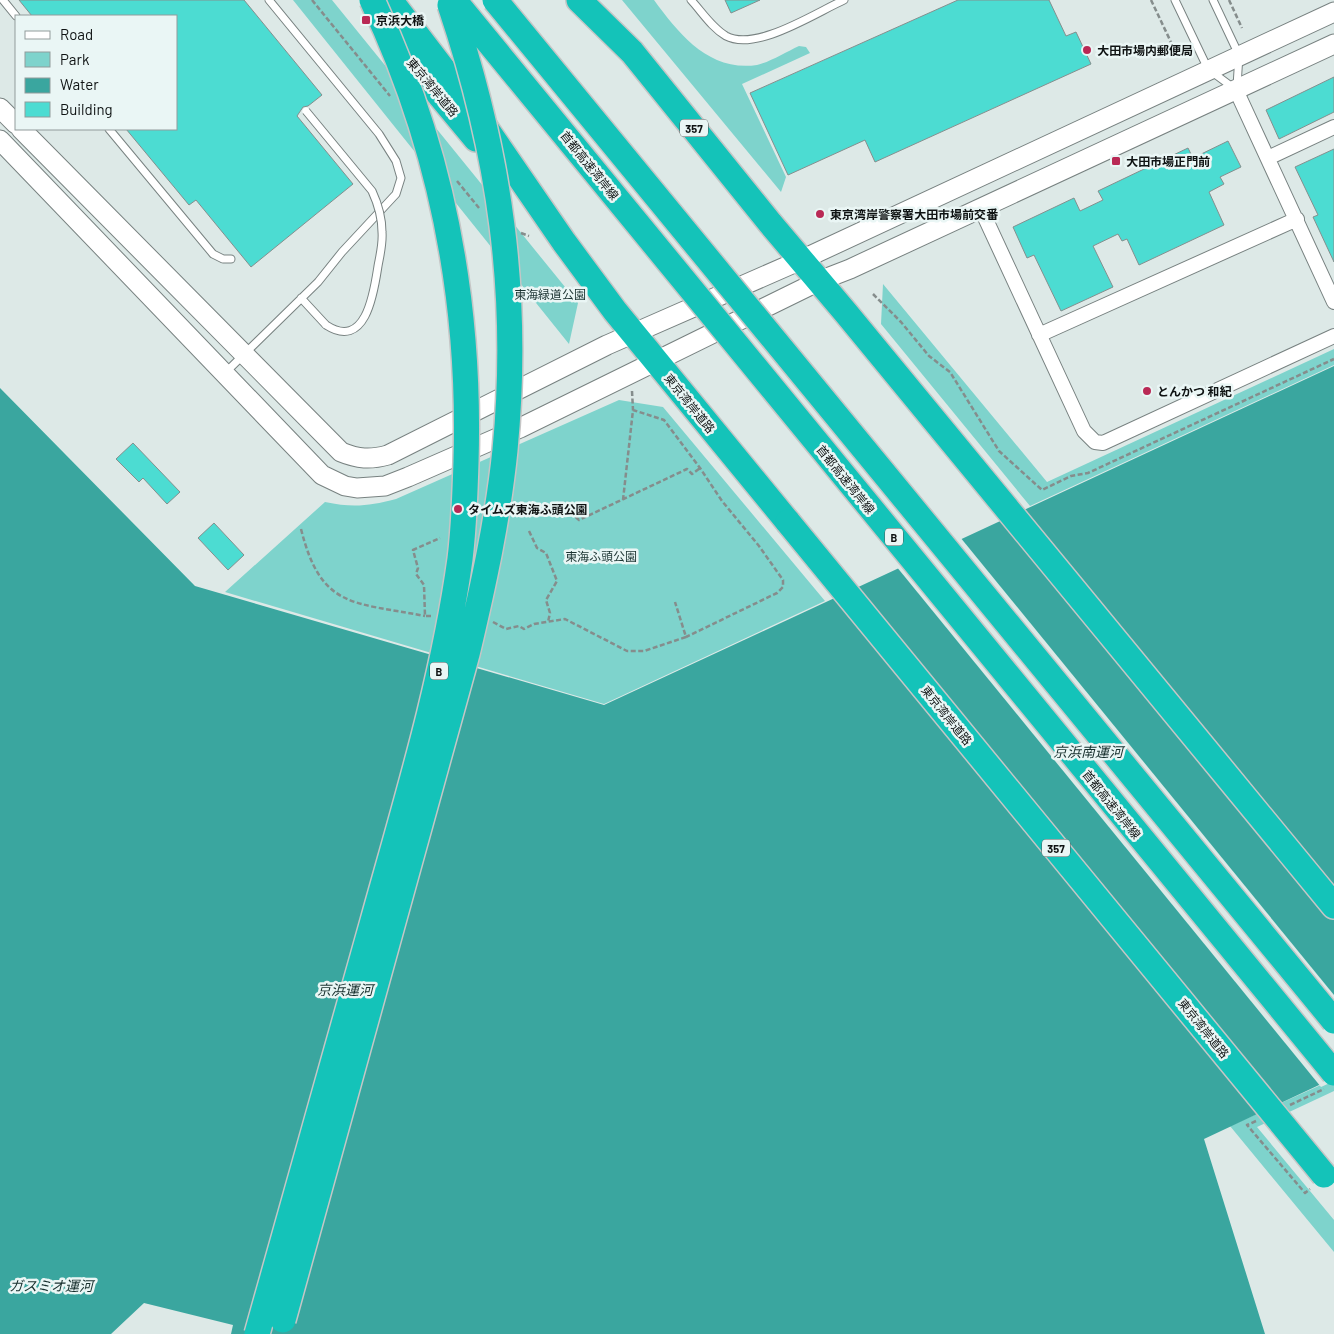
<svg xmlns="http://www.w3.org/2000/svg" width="1334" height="1334" font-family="Barlow,'Noto Sans JP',sans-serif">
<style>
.green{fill:#7ed3cc}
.water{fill:#3aa69f}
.pier{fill:#dde9e7}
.building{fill:#4cdcd2;stroke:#848f8e}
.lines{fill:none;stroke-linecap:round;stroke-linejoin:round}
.lane-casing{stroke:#788281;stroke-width:9}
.street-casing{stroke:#788281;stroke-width:16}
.secondary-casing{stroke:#788281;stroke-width:21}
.highway-casing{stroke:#c5c6c6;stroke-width:28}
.path{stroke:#858d8c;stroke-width:2.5;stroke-dasharray:5 2.5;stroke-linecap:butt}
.lane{stroke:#fff;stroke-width:7}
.street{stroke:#fff;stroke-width:14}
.secondary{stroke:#fff;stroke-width:19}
.highway{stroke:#14c3b9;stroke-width:25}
.lane-bridge-casing{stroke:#788281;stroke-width:9;stroke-linecap:butt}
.highway-bridge-casing{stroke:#c5c6c6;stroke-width:28;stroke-linecap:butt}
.lane-bridge{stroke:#fff;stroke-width:7}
.highway-bridge{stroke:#14c3b9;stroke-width:25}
.poi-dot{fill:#b92955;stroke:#eaf6f5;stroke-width:2}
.labels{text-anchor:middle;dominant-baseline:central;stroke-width:5;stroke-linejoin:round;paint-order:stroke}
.shield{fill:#eaf6f5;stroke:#515757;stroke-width:1}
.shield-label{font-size:11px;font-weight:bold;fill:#0f1313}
.poi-label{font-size:12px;font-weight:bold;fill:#0f1313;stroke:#eaf6f5;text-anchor:start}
.street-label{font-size:12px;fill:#0f1313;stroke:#eaf6f5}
.park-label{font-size:12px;fill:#1b3331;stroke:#eaf6f5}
.water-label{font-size:14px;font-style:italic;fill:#162e2c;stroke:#eaf6f5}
</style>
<rect width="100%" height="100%" fill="#dde9e7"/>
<path class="green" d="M293 0H332L578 303 569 344Z
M622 0H654C679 34 709 72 757 65 770 62 786 52 799 46L806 47 810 53 742 84 786 177 781 192Z
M883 284 1047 482 1334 349V365L1030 506 881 324Z
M619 400 663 407 825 601 604 704 225 592 325 502C353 508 369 506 396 499Z
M1334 1079V1091L1257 1127 1334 1220V1252L1230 1126Z"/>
<path class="water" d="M1334 366V1078L1204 1139 1265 1334H231L233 1325 144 1303 111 1334H0V388L195 586 604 705Z"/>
<path class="pier" d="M960 537 1334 995V1081L1321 1087 896 566Z"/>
<path class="building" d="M19 0H244L322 95 308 106 303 107 297 116 353 184 251 267 196 200 189 205 126 129H176V16H32Z
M725 0H760L731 13Z
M958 0H1049L1066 36 1076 32 1091 64 875 162 865 140 788 175 750 93Z
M1334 77V112L1279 139 1266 110Z
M1228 141 1241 167 1220 177 1224 184 1209 192 1224 225 1139 265 1127 239 1122 241 1118 234 1093 246 1113 287 1061 311 1034 255 1027 258 1013 227 1074 198 1080 211 1103 200 1098 191 1188 148 1193 158Z
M1334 149V262L1313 217 1318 215 1295 167Z
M133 443 180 492 167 504 143 478 139 482 116 459Z
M214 523 244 555 228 570 198 538Z"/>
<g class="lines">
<defs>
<path id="lane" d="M3 0 16 16
M691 0C702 12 712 28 726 36 756 52 815 13 844 0
M1175 0 1208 69 1235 89
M1213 0 1239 55 1237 86
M109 129 213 254 223 259H231
M301 298 326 325
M226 372 318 282 342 252 396 194 401 178 396 161 379 134 269 0"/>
<path id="street" d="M1236 90 1334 302
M1268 158 1334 127
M981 209 1084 431 1095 442 1103 443 1334 336
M1039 335 1297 219"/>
<path id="secondary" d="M0 108 16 124
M21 129 341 452C358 459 370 460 388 455L607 345 801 260 1334 12
M0 140 322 475 345 486 357 488 385 486 408 477 520 428 819 281 850 269 1334 44"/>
<path id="highway" d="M390 0 463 95 564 242 615 311 788 522
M579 0 632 52 770 223 846 313 1334 906
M392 38 476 139"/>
</defs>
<use href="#lane" class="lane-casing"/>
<use href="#street" class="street-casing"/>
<use href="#secondary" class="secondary-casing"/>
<use href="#highway" class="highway-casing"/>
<path class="path" d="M312 0 390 96
M1151 0 1178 57
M1229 0 1242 28
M457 181 479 208
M521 233 529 236
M873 294 901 322 929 356 950 372 999 451 1042 490 1071 476 1088 473 1334 359
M632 391 633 410
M623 500 633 410 664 420 700 468 722 501 759 546 783 580V587L777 593 686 637
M570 512 579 520 687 469 692 474 700 468
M301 529C321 609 353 602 425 616
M529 531 537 548 546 553 557 581 546 600 550 613 548 622
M431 616H425L424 585 416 574 418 568 413 550 440 538
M493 622 506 629 519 626 524 629 534 624 565 619 627 651H644L686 637 675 602
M1290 1105 1324 1089
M1256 1121 1247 1125 1305 1193 1310 1189"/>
<use href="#lane" class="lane"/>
<use href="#street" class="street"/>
<use href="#secondary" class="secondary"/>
<use href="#highway" class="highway"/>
<defs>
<path id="lane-bridge" d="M306 111 372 191C378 204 382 217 382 232 383 243 380 255 378 266 374 292 366 351 326 325"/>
<path id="highway-bridge" d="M454 0 1334 1073
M495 0 1334 1021
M788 522 1324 1175
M283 1320 467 654C483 587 498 519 505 450 520 295 500 153 450 5
M257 1334C296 1196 334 1059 373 921 406 802 443 682 460 559 464 527 465 495 466 462 471 301 441 146 372 0"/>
</defs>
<use href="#lane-bridge" class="lane-bridge-casing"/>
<use href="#highway-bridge" class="highway-bridge-casing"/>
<use href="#lane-bridge" class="lane-bridge"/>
<use href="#highway-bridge" class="highway-bridge"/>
</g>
<g class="poi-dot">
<rect x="361" y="15" width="10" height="10" rx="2.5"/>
<circle cx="1087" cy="50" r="5"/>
<rect x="1111" y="156" width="10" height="10" rx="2.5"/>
<circle cx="820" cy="214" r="5"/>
<circle cx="1147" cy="391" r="5"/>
<circle cx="458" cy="509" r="5"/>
</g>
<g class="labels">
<g class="shield">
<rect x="680" y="119.5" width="28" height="17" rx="4"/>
<rect x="885" y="528.5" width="18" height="17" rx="4"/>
<rect x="430" y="662.5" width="18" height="17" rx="4"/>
<rect x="1042" y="839.5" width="28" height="17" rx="4"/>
</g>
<g class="shield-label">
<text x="694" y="128">357</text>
<text x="894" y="537">B</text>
<text x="439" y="671">B</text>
<text x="1056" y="848">357</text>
</g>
<g class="poi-label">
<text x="376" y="20">京浜大橋</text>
<text x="1097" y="50">大田市場内郵便局</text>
<text x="1126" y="161">大田市場正門前</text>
<text x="830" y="214">東京湾岸警察署大田市場前交番</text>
<text x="1157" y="391">とんかつ 和紀</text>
<text x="468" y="509">タイムズ東海ふ頭公園</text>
</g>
<g class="street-label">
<text transform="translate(433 87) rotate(50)">東京湾岸道路</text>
<text transform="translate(590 165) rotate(51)">首都高速湾岸線</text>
<text transform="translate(690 403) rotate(51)">東京湾岸道路</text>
<text transform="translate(846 479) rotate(51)">首都高速湾岸線</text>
<text transform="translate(947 715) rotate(51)">東京湾岸道路</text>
<text transform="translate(1112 804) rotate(51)">首都高速湾岸線</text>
<text transform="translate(1204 1028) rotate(51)">東京湾岸道路</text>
</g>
<g class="park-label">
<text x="550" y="294">東海緑道公園</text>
<text x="601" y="556">東海ふ頭公園</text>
</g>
<g class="water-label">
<text x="1088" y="751">京浜南運河</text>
<text x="345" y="989">京浜運河</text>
<text x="51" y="1285">ガスミオ運河</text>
</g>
</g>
<rect x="15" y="15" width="162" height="115" fill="#eaf6f5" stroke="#929b9b"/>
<rect x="25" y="31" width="25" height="8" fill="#ffffff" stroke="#929b9b"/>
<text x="60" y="40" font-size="15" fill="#0f1313">Road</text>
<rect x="25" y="52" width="25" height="15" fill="#7ed3cc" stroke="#929b9b"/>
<text x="60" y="65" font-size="15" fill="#0f1313">Park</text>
<rect x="25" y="78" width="25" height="15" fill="#3aa69f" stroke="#929b9b"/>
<text x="60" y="90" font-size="15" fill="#0f1313">Water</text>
<rect x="25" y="102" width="25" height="15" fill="#4cdcd2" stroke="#929b9b"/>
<text x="60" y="115" font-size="15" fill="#0f1313">Building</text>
</svg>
